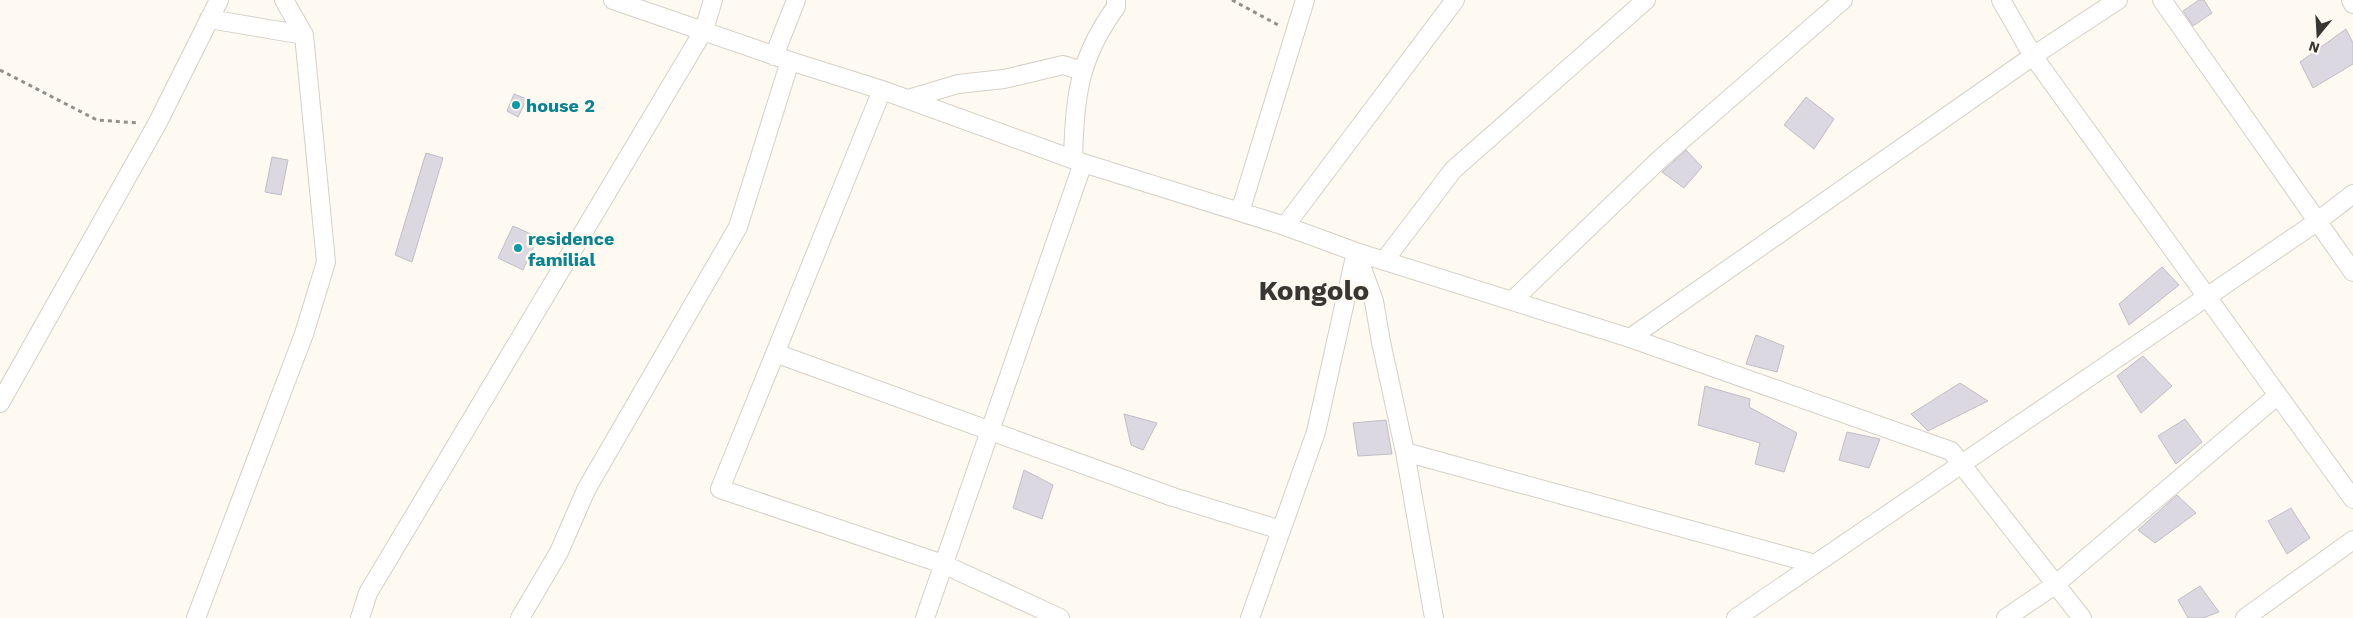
<svg xmlns="http://www.w3.org/2000/svg" width="2353" height="618" font-family="'Work Sans',sans-serif">
<style>
.building{fill:#dcd8e2;stroke:#c0bdc6}
.lines{fill:none;stroke-linecap:round;stroke-linejoin:round}
.minor-casing{stroke:#d5d0c7;stroke-width:20}
.path{stroke:#938f89;stroke-width:3;stroke-dasharray:4 4;stroke-linecap:butt}
.minor{stroke:#fff;stroke-width:18}
.culture-dot{fill:#0f9aa8;stroke:#fffaf1;stroke-width:2}
.labels{text-anchor:middle;dominant-baseline:central;stroke-width:5;stroke-linejoin:round;paint-order:stroke}
.culture-label{font-size:18px;font-weight:bold;fill:#0d838f;stroke:#fffaf1;text-anchor:start}
.town-label{font-size:28px;font-weight:bold;fill:#383632;stroke:#fffaf1}
</style>
<rect width="100%" height="100%" fill="#fffaf1"/>
<path class="building" d="M2199 0H2204L2212 13 2193 26 2183 11Z
M2346 29 2353 43V64L2313 88 2300 62Z
M514 94 527 99 518 117 507 111Z
M1806 97 1834 119 1814 149 1784 125Z
M1686 150 1702 167 1684 188 1662 172Z
M426 153 443 158 412 262 395 255Z
M272 157 288 160 281 195 265 192Z
M513 226 538 237 523 270 498 258Z
M2162 267 2179 285 2129 325 2119 304Z
M1756 335 1784 346 1777 372 1746 364Z
M2143 356 2172 386 2141 413 2117 376Z
M1960 383 1988 401 1928 431 1911 414Z
M1705 386 1750 399 1749 407 1797 433 1784 472 1755 464 1760 443 1698 425Z
M1124 414 1157 423 1143 450 1131 445Z
M2185 419 2202 442 2176 464 2158 436Z
M1386 420 1392 454 1358 456 1353 423Z
M1847 432 1880 439 1869 468 1839 460Z
M1024 470 1053 485 1042 519 1013 508Z
M2177 495 2196 513 2155 543 2138 530Z
M2291 508 2310 538 2287 554 2268 521Z
M2200 586 2219 612 2203 618H2188L2178 600Z"/>
<g class="lines">
<defs>
<path id="minor" d="M613 0 790 61 882 90 1083 163 1285 226 1356 252 1630 338 1951 451 2082 618
M2001 0 2033 56 2353 499
M2162 0 2353 272
M2351 0 2353 4
M209 19 304 35
M774 56 796 0
M882 90 720 489 943 564 1060 618
M908 99 958 84 1004 79 1063 65 1083 71
M1073 159C1075 97 1078 59 1116 7V0
M1240 212 1305 0
M1285 226 1455 0
M1356 252 1374 301 1381 342 1405 452 1434 618
M1384 261 1453 170 1646 0
M1513 300 1660 159 1843 0
M1630 338 2033 56 2118 0
M775 353 1173 497 1281 530
M0 403 157 124 219 0
M1405 452 1815 564
M196 618 304 334 326 262 304 35 284 0
M360 618 368 593 704 30 713 0
M520 618 559 552 586 490 738 227 790 61
M925 618 1083 163
M1250 618 1316 432 1356 252
M1736 618 2318 221 2353 194
M2006 618 2056 584 2278 395
M2245 618 2353 540"/>
</defs>
<use href="#minor" class="minor-casing"/>
<path class="path" d="M1232 0 1280 26
M0 70 97 120 139 123"/>
<use href="#minor" class="minor"/>
</g>
<g class="culture-dot">
<circle cx="516" cy="105" r="5"/>
<circle cx="518" cy="248" r="5"/>
</g>
<g class="labels">
<g class="culture-label">
<text x="526" y="105">house 2</text>
<text x="528" y="238">residence<tspan x="528" dy="21">familial</tspan></text>
</g>
<g class="town-label">
<text x="1314" y="290">Kongolo</text>
</g>
</g>
<g transform="translate(2318 35) rotate(198)" stroke="#fffaf1" stroke-width="4" paint-order="stroke">
<path d="M0-4L9 19L0 12L-9 19Z" fill="#383632"/>
<text y="-8" font-size="14" font-weight="bold" text-anchor="middle" fill="#383632">N</text>
</g>
</svg>
